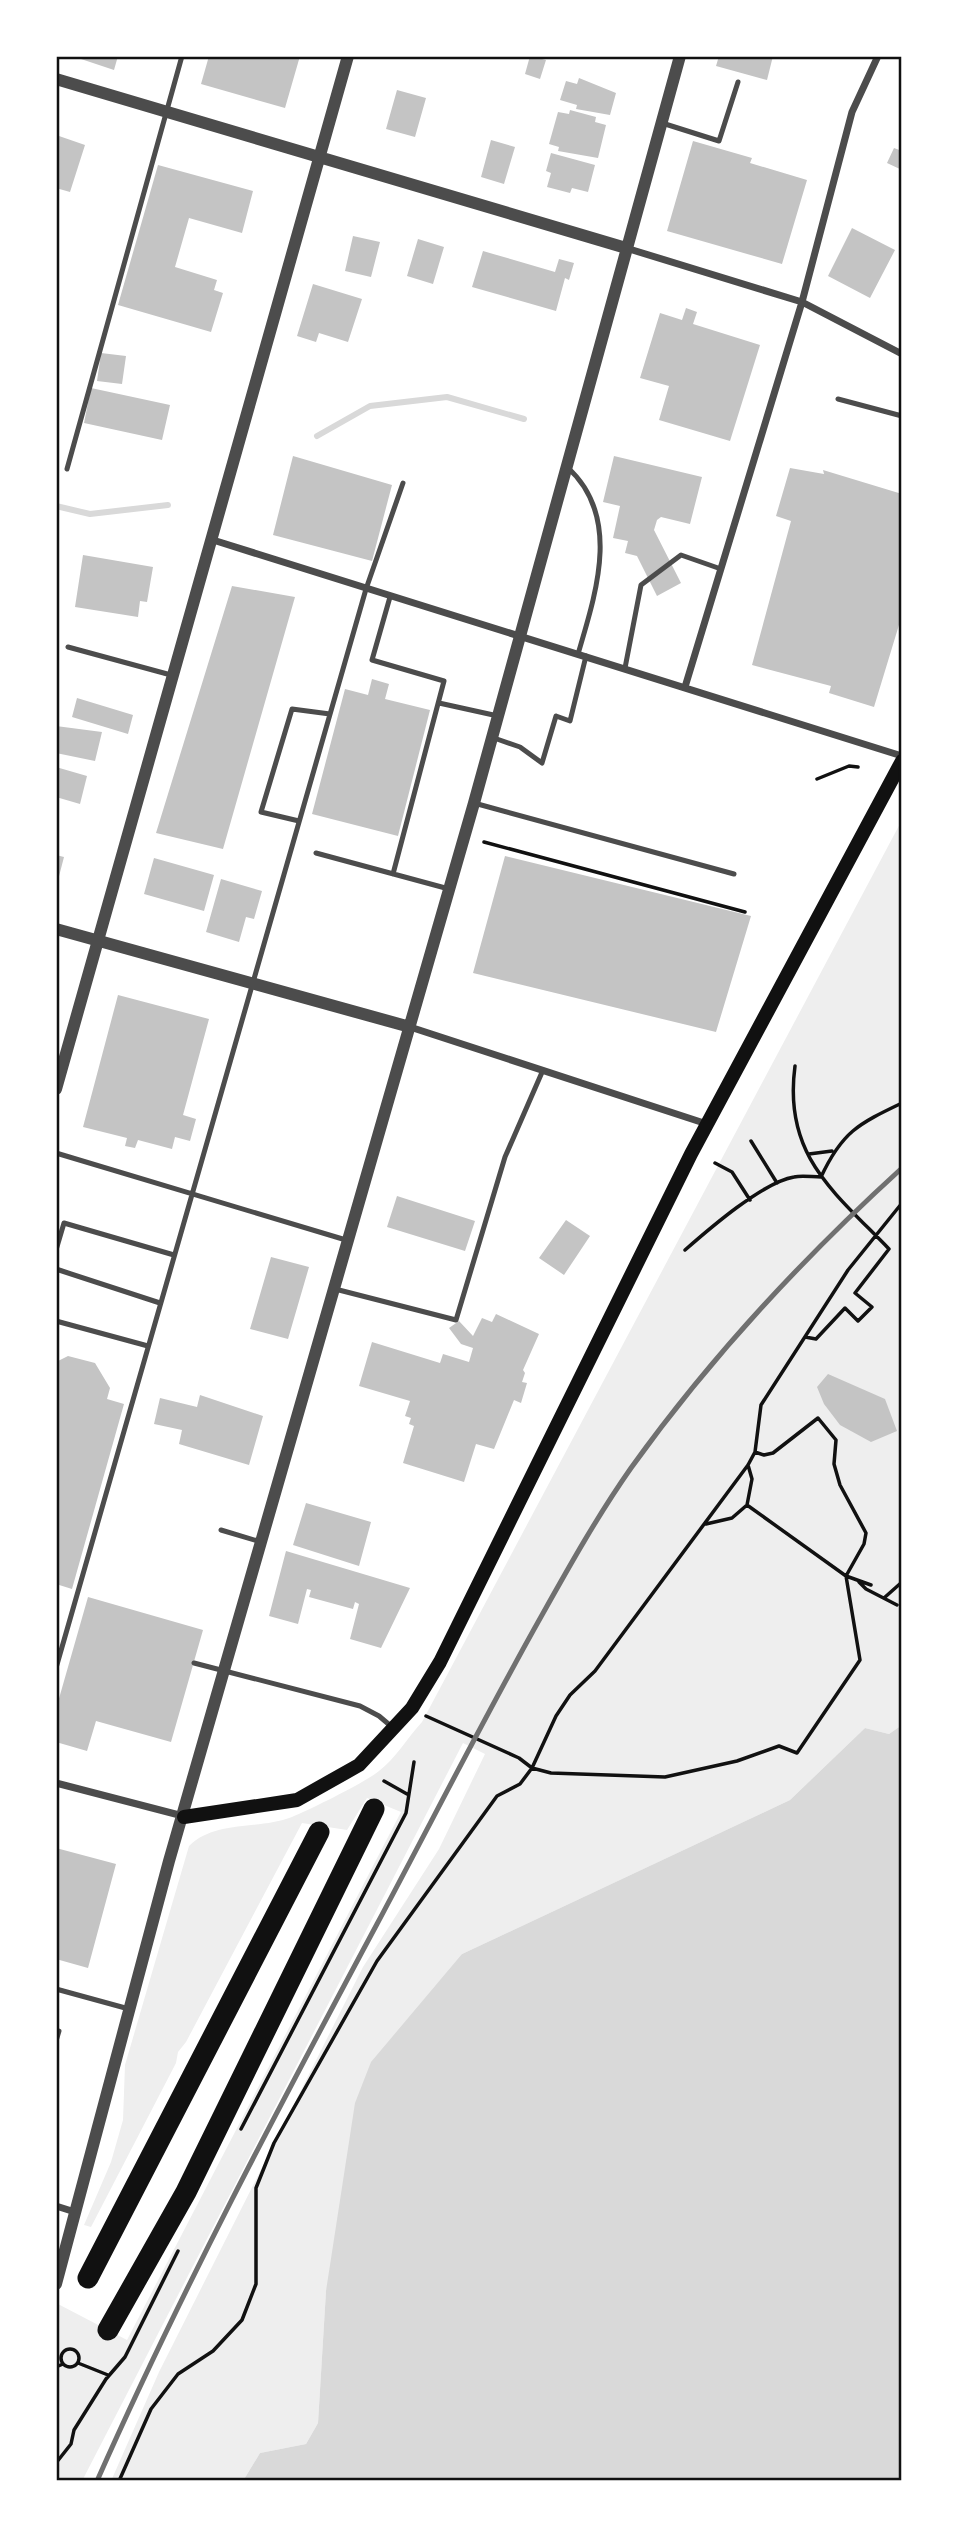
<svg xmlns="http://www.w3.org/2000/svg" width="958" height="2537" font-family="'Playfair Display',serif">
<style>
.green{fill:#eee}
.water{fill:#d9d9d9}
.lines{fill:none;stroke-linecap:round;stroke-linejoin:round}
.stream{stroke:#d9d9d9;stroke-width:6}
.building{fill:#c4c4c4}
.path{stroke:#111;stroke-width:3.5}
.service{stroke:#4c4c4c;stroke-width:5}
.minor{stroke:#4c4c4c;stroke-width:7}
.tertiary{stroke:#4c4c4c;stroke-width:12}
.secondary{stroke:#111;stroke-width:14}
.motorway{stroke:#111;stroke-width:21}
.rail{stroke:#707070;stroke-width:5}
.neatline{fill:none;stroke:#111;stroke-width:2.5}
</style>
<rect width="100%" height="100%" fill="#fff"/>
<path class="green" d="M902 820V1725L889 1734 865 1728 790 1800 462 1954 326 2291 318 2423 306 2444 260 2453 243 2481H111L159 2372 363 1967 439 1849 485 1754 463 1743 82 2481H56L58 2304 127 2340 401 1812 367 1798 347 1830 302 1823 186 2042 178 2052 176 2063 91 2227 84 2225 111 2162 123 2120 125 2065 189 1846C215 1820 259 1830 292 1817 311 1809 364 1783 379 1771 395 1759 408 1737 422 1722Z"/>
<path class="water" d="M902 1725V2481H243L260 2453 306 2444 318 2423 326 2291 355 2103 371 2062 462 1954 790 1800 865 1728 889 1734Z"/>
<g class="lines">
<path class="stream" d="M317 436 370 406 447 397 524 419
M56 506 90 514 168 505"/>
</g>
<path class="building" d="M72 56H118L114 70Z
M209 56H300L285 108 201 84Z
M530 56 546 60 540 79 525 74Z
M719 56H773L767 80 716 66Z
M579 78 616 93 610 115 576 109 577 105 560 100 566 81 577 84Z
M397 90 426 98 415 137 386 129Z
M570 110 596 117 595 122 606 125 598 158 558 151 559 147 549 144 558 112 569 114Z
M59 136 85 145 70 192 56 188Z
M491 140 515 147 504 184 481 177Z
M693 141 752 158 750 163 807 180 782 264 667 231Z
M894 148 902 151V170L887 163Z
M551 153 595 165 588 192 572 188 570 193 547 187 551 173 546 171Z
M158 165 253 191 242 233 189 218 175 267 217 280 214 290 223 293 211 332 118 305Z
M852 228 895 250 870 298 828 276Z
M353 236 380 242 371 277 345 271Z
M418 239 444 247 433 284 407 276Z
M483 251 555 272 559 259 574 263 569 280 565 278 556 311 472 287Z
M313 284 362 299 348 342 319 333 316 342 297 336Z
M686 308 697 312 693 324 760 345 730 441 659 420 669 386 640 378 660 313 682 320Z
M101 353 126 356 122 384 97 381Z
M91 388 170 405 162 440 84 423Z
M293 456 392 485 372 561 273 535Z
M614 456 702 477 690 524 661 517 657 520 654 530 681 583 657 596 637 556 625 553 628 541 613 538 620 506 603 502Z
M790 468 824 474 823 470 902 494V615L874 707 829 693 831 686 752 665 791 521 776 516Z
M83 555 153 567 147 602 140 601 138 617 75 607Z
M232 586 295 597 223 849 156 833Z
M372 679 389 684 385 699 430 710 398 836 312 814 345 689 368 695Z
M77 698 133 715 128 734 72 717Z
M56 726 102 732 95 761 56 753Z
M56 767 87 776 80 804 56 797Z
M56 855 64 857 57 884H56Z
M505 856 751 916 716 1032 473 973Z
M154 858 214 875 204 911 144 894Z
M221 879 262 891 254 919 246 917 239 942 206 932Z
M118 995 209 1019 183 1115 196 1119 190 1141 175 1137 172 1149 138 1140 135 1148 125 1146 127 1138 83 1127Z
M397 1196 475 1221 465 1251 387 1227Z
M566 1220 590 1236 564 1275 539 1258Z
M271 1257 309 1267 288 1339 250 1329Z
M496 1314 539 1334 523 1370 525 1373 522 1382 527 1383 521 1403 514 1400 494 1449 476 1444 464 1482 403 1463 414 1426 409 1424 411 1418 405 1416 410 1401 359 1386 372 1342 440 1363 443 1354 469 1362 473 1348 461 1344 449 1328 459 1321 473 1336 482 1318 492 1322Z
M68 1356 95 1363 110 1388 107 1399 124 1404 72 1589 56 1584V1362Z
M828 1374 885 1399 897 1431 871 1442 840 1425 824 1404 817 1387Z
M200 1395 263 1416 249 1465 179 1444 182 1430 154 1424 160 1398 197 1407Z
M306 1503 371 1522 359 1566 293 1545Z
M286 1551 410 1588 381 1648 350 1639 359 1604 355 1602 353 1609 309 1597 311 1590 307 1589 298 1624 269 1616Z
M88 1597 203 1630 171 1742 96 1721 87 1751 56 1742V1709Z
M56 1848 116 1864 88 1968 56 1959Z"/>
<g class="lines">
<path class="path" d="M817 779 849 766 858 767
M484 842 745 912
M795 1066C783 1155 833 1191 889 1249L855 1293 872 1307 858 1321 845 1308 816 1339 805 1337
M751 1141 777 1183
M809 1154 832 1151
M715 1163 732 1172 750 1200
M685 1250C709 1229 763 1182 794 1177 802 1175 812 1177 821 1177 842 1132 858 1124 902 1103
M747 1505 846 1576 871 1585
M706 1524 732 1518 747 1505 752 1479 748 1465
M859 1582 866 1589 897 1605
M884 1598 902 1582
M426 1716 519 1758 532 1768 551 1773 665 1777 737 1761 779 1746 797 1753 860 1660 846 1576 864 1544 866 1533 840 1485 834 1464 836 1440 818 1418 773 1453 764 1455 755 1452
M384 1781 407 1794
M241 2129 406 1813 414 1762
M61 2358a9 9 0 1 1 18 0a9 9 0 1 1-18 0Z
M78 2363 108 2375
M56 2367 63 2364
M56 2389V2423
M56 2463 71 2444 74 2430 106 2379 125 2357 178 2251
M119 2481 151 2409 178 2374 213 2351 242 2320 256 2284V2188L274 2143 377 1961 497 1796 520 1784 532 1768 556 1716 570 1695 595 1671 748 1465 755 1452 761 1405 848 1270 902 1203"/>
<path class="service" d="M662 123 719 141 738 82
M838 399 902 416
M567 467C622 516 596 593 578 654
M67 469 182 56
M390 597 372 660 444 681 393 874
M68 647 171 675
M625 668 641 585 681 555 721 569
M439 703 498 716
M494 738 520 747 542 763 556 716 570 721 586 656
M474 803 734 874
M299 821 261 812 292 709 330 714
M316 853 449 889
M56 1153 346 1240
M56 1250 64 1223 174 1255
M56 1269 160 1303
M335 1289 456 1320 505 1157 543 1070
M56 1321 148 1346
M221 1530 261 1542
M194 1663 360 1706 379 1716 392 1727
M56 1668 366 589 403 483
M56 1989 129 2009
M56 2030 59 2031 56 2041"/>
<path class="minor" d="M626 248 802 302 902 354
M213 540 902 756
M685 687 802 302 852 112 878 56
M410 1027 707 1124
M56 1783 183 1816
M56 2206 75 2212"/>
<path class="tertiary" d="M56 79 626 248
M56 929 410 1027
M56 1089 348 56
M56 2284 169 1861 474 803 680 56"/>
<path class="secondary" d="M184 1817 297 1800 359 1765 412 1708 440 1662 691 1154 902 761"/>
<path class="motorway" d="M88 2278 319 1832
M108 2330 186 2192 374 1809"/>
<path class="rail" d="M97 2481C181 2291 279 2107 377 1924 432 1821 485 1716 542 1615 570 1565 598 1515 631 1468 710 1358 802 1259 902 1168"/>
</g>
<rect width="958" height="2537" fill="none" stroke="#ffffff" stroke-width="116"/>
<rect x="58" y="58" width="842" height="2421" class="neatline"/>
</svg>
